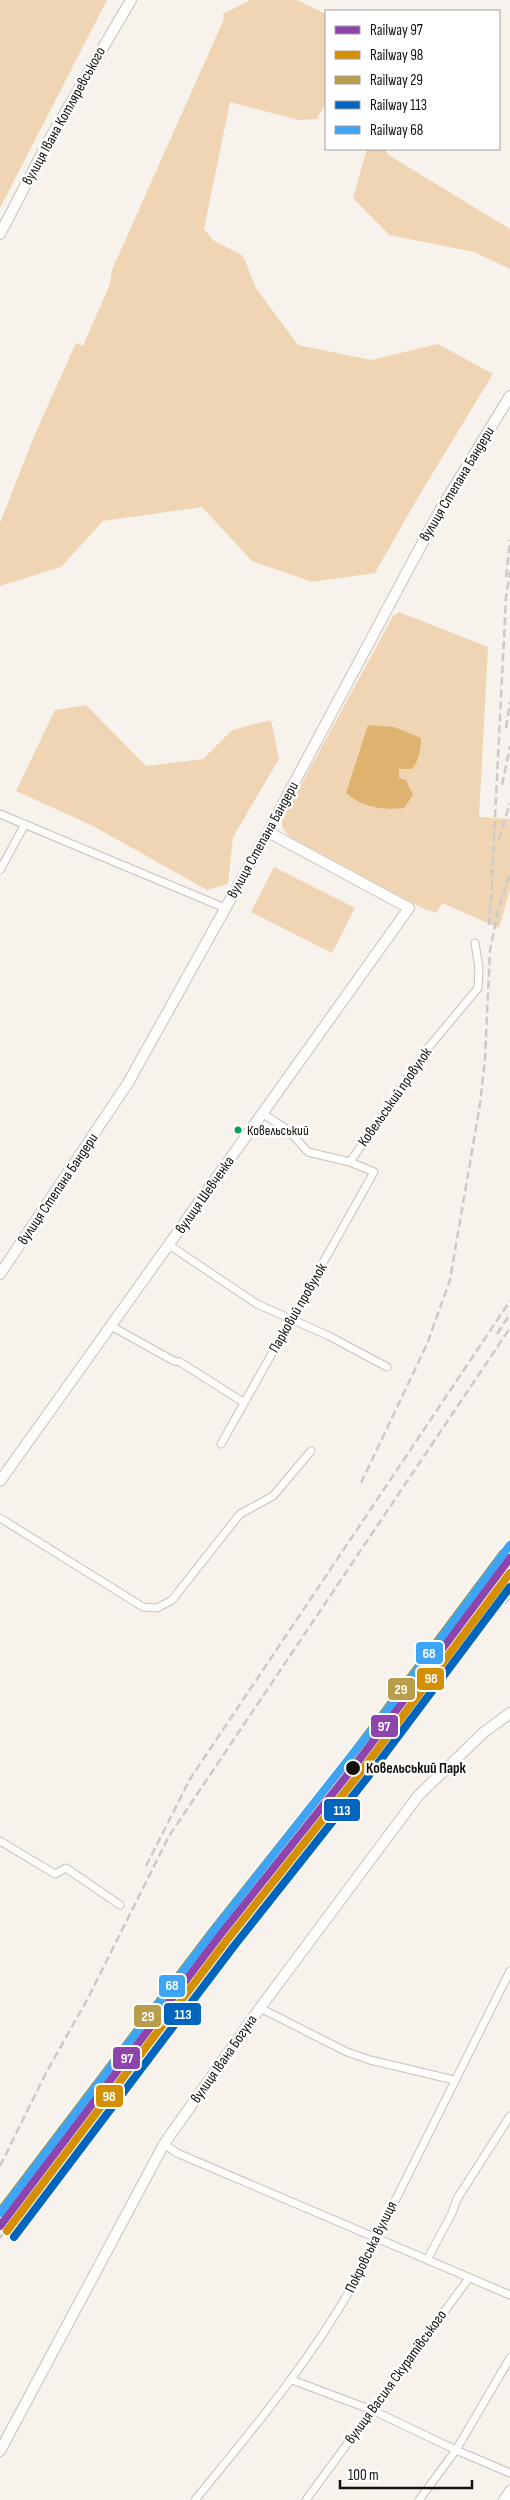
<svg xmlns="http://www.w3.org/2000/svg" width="510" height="2500" font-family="'Sofia Sans Condensed',sans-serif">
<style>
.green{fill:#efd5b3}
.water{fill:#deb370}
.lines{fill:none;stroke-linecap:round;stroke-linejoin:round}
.street-casing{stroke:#c6c2bd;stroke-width:9}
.secondary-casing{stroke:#c6c2bd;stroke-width:12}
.street{stroke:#fefdfc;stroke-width:7}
.secondary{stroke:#fefdfc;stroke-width:10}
.rail{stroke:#cbcac8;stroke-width:2.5;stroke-dasharray:8 4;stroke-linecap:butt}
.rail-1-casing{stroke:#fff;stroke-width:11}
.rail-2-casing{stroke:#fff;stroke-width:11}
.rail-3-casing{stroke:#fff;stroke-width:11}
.rail-4-casing{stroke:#fff;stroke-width:11}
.rail-5-casing{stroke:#fff;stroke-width:11}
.rail-1{stroke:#8e44ad;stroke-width:8}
.rail-2{stroke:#d59002;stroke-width:8}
.rail-3{stroke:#b89d4b;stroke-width:8}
.rail-4{stroke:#0065bd;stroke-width:8}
.rail-5{stroke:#3ea5f4;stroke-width:8}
.bus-dot{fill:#00a651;stroke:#fff;stroke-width:2}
.stop-dot{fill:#14110d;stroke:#fff;stroke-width:2}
.labels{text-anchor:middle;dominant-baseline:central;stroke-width:5;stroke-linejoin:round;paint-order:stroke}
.bus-label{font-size:14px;fill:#14110d;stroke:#fff;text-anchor:start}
.street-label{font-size:15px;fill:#14110d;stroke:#fff}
.stop-label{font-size:15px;font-weight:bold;fill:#14110d;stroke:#fff;text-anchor:start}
.line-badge{stroke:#fff;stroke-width:2}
.badge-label{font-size:14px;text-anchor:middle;font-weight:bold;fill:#fff}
</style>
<rect width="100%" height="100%" fill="#f7f2ec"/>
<path class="green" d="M0 0H107L0 208Z
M250 0H297L326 14V103L317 119 298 120 230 102 204 229 213 240 243 256 256 288 298 345 371 360 438 344 493 374 420 494 375 573 312 582 252 561 202 507 103 521 61 567 0 586V523L35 434 76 343 83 346 110 284 112 270 224 19 223 14Z
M367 149H387L386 152 390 156 510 229V269L474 252 389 235 353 198Z
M399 612 488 647 479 817 510 819V890L499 928 442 903 437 913 424 909 307 846C295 840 281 835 282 820L393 616Z
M86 705 146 766 203 759 232 730 271 720 279 759 233 837 228 884 207 890 93 826 16 791 55 710Z
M274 867 355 908 332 953 251 912Z"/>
<path class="water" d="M368 725 394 727 421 738C421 750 419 760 412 769H399V778L406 780 413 795 404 808C383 810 363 808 346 793Z"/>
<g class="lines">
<defs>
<path id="street" d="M0 814 225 908
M0 870 25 824
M350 1162 428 1048 478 988 479 968 475 943
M169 1245 257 1304 329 1336 387 1367
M111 1326 174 1361 180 1362 243 1402
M221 1444 374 1172 350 1162 308 1152 288 1130 262 1113
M0 1518 143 1607 157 1608 172 1600 240 1514 273 1496 311 1451
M0 1841 55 1874 66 1868 120 1905
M260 2008 347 2052 370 2060 454 2080
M164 2144 177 2153 510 2295
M427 2260 452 2213 457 2199 510 2116
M292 2380 372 2410 456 2450 510 2473
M195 2500C252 2430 308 2364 353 2285L510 1971
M306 2500 469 2278
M419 2500 456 2450 510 2358"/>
<path id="secondary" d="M0 234 49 140 131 0
M0 1274 128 1083 268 832 440 510 510 396
M0 1481 409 908 268 832
M0 2451 164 2144 260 2008 418 1796 483 1733 510 1713
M504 2500 510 2491"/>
</defs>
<use href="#street" class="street-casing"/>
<use href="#secondary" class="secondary-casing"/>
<use href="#street" class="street"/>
<use href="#secondary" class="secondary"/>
<path class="rail" d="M506 577 510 540
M506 728 510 702
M502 785 510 746
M499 839 510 803
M492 877 506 597 510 571
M489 925 493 871
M497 1334 510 1314
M361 1483 427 1344 450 1280 480 1104 485 1059 490 950 499 907 510 874
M421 1706 466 1648 510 1597
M146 1866 190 1779 510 1301
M0 2166 47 2071 87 2000 169 1836 510 1328
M0 2238 63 2153 349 1787 510 1570"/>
<defs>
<path id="rail-1" d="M0 2226 220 1935 353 1768 510 1558"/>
<path id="rail-2" d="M7 2231 227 1940 360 1773 510 1573"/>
<path id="rail-3" d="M0 2211 213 1930 346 1763 503 1553"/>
<path id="rail-4" d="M14 2237 234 1946 367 1778 510 1587"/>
<path id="rail-5" d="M0 2213 214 1930 385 1713 510 1545"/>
</defs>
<use href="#rail-1" class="rail-1-casing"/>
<use href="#rail-2" class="rail-2-casing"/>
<use href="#rail-3" class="rail-3-casing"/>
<use href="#rail-4" class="rail-4-casing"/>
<use href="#rail-5" class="rail-5-casing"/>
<use href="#rail-1" class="rail-1"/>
<use href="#rail-2" class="rail-2"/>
<use href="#rail-3" class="rail-3"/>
<use href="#rail-4" class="rail-4"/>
<use href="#rail-5" class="rail-5"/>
</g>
<circle class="bus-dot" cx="238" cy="1130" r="4.5"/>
<circle class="stop-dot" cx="353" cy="1768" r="8"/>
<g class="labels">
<g class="bus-label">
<text x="247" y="1130">Ковельський</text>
</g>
<g class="street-label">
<text transform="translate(64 116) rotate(-61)">вулиця Івана Котляревського</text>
<text transform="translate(457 484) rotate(-59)">вулиця Степана Бандери</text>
<text transform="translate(263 840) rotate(-61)">вулиця Степана Бандери</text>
<text transform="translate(395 1097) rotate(-55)">Ковельський провулок</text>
<text transform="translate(58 1189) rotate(-56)">вулиця Степана Бандери</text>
<text transform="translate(205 1195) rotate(-55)">вулиця Шевченка</text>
<text transform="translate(298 1308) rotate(-60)">Парковий провулок</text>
<text transform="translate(224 2059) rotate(-55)">вулиця Івана Богуна</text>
<text transform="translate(371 2247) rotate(-64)">Покровська вулиця</text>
<text transform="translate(396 2377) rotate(-54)">вулиця Василя Скуратівського</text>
</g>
<g class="stop-label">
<text x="366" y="1768">Ковельський Парк</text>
</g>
</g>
<g class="line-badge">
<rect x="415" y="1641" width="29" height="24" rx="5" fill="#3ea5f4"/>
<rect x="416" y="1667" width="29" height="24" rx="5" fill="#d59002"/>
<rect x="387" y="1677" width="29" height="24" rx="5" fill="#b89d4b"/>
<rect x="370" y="1714" width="29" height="24" rx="5" fill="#8e44ad"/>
<rect x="323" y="1798" width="38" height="24" rx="5" fill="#0065bd"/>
<rect x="158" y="1974" width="28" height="24" rx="5" fill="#3ea5f4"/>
<rect x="163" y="2002" width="39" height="24" rx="5" fill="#0065bd"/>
<rect x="133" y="2004" width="29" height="24" rx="5" fill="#b89d4b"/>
<rect x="112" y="2046" width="29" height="24" rx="5" fill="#8e44ad"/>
<rect x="95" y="2084" width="29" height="24" rx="5" fill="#d59002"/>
</g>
<g class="badge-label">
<text x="429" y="1658">68</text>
<text x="431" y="1683">98</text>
<text x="401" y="1694">29</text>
<text x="384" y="1731">97</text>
<text x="342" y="1815">113</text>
<text x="172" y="1990">68</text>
<text x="183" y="2019">113</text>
<text x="148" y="2021">29</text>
<text x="127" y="2063">97</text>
<text x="109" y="2101">98</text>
</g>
<rect x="325" y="10" width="175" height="140" fill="#ffffff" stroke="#a1a09e"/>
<rect x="335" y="26" width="25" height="8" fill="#8e44ad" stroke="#a1a09e"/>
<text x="370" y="35" font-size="15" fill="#14110d">Railway 97</text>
<rect x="335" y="51" width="25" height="8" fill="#d59002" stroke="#a1a09e"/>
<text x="370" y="60" font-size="15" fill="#14110d">Railway 98</text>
<rect x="335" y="76" width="25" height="8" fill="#b89d4b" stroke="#a1a09e"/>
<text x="370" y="85" font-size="15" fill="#14110d">Railway 29</text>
<rect x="335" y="101" width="25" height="8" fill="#0065bd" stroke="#a1a09e"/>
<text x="370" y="110" font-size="15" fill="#14110d">Railway 113</text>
<rect x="335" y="126" width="25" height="8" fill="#3ea5f4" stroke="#a1a09e"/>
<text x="370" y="135" font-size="15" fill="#14110d">Railway 68</text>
<path d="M340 2480v8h132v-8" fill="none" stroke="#14110d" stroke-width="2.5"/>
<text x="348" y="2480" font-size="15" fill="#14110d" stroke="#ffffff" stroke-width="4" paint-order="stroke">100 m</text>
</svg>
